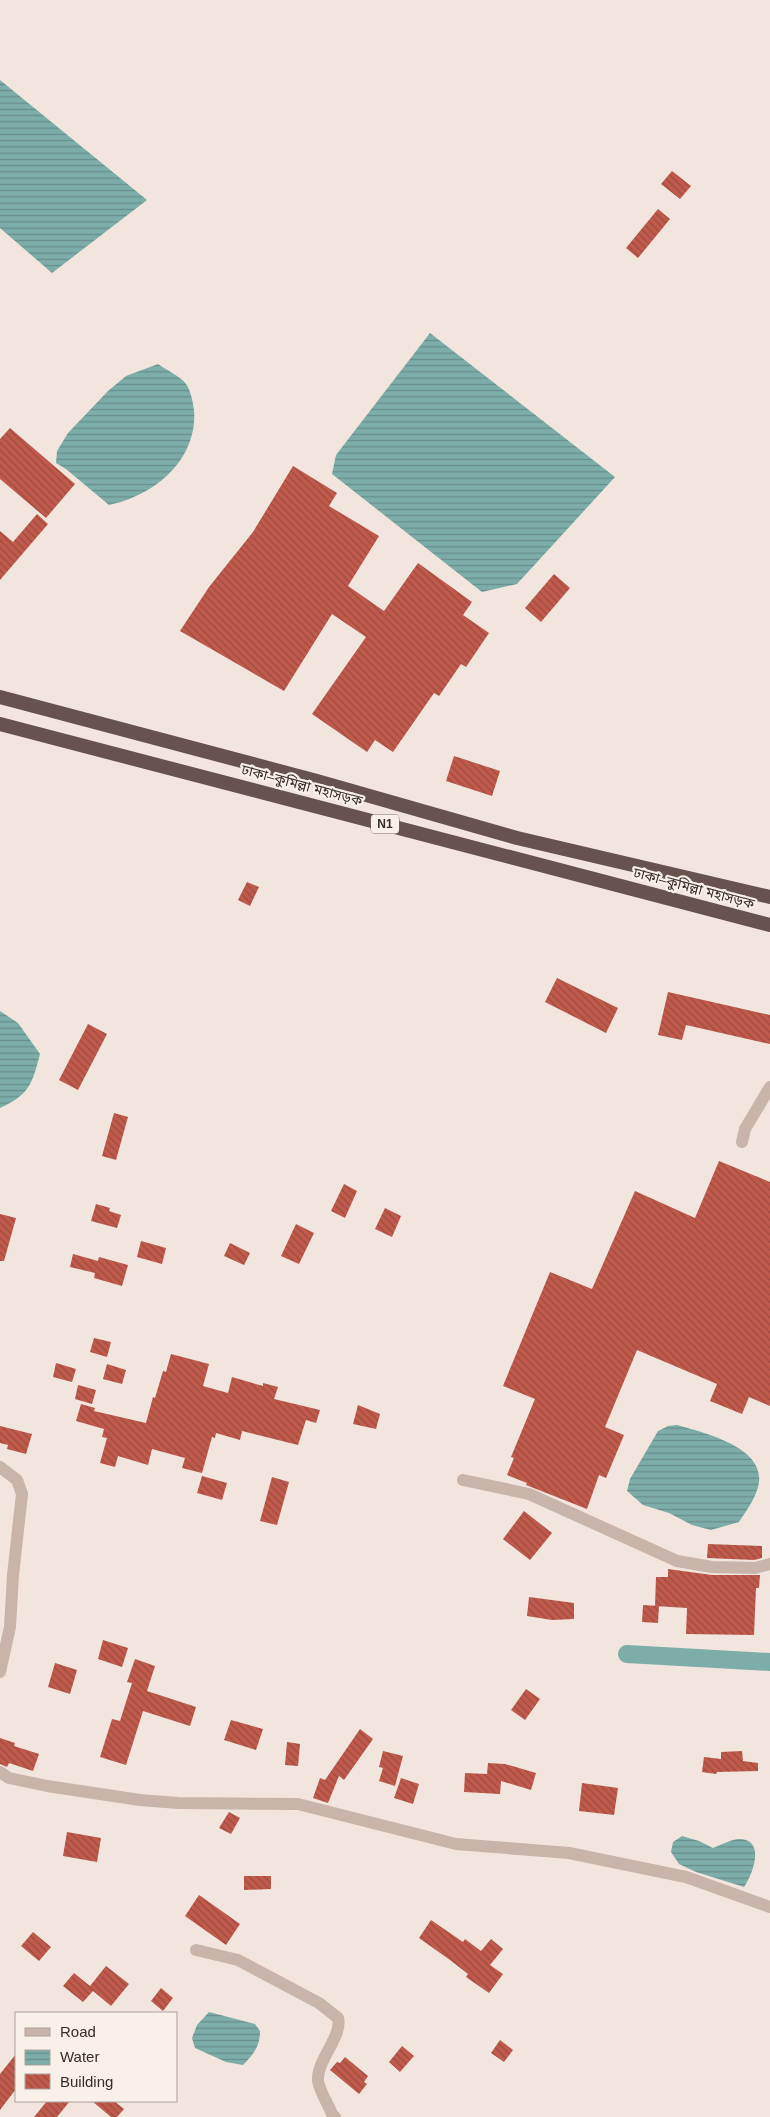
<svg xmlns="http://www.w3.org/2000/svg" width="770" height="2117" font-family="Arial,'Noto Sans Bengali',sans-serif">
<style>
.water{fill:url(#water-rules)}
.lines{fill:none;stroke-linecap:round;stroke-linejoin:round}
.canal{stroke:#7dada9;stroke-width:18}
.building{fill:url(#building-back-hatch)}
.minor{stroke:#c9b4a9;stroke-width:12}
.trunk{stroke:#67524e;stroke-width:14}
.labels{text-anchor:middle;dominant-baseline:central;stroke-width:4.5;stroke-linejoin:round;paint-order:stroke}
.shield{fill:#f9f0e9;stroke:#706663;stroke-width:1}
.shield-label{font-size:12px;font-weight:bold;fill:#362b29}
.street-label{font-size:14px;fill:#362b29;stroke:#f9f0e9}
</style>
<defs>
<pattern id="water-rules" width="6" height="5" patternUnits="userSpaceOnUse" patternTransform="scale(1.25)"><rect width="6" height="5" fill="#7dada9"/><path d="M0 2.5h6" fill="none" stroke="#678d8a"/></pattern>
<pattern id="building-back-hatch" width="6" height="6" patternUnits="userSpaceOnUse" patternTransform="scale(1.25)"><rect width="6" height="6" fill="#c05a4c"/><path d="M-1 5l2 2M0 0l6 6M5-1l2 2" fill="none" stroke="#9d4b3f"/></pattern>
</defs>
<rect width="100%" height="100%" fill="#f1e5dd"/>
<path class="water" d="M0 80 147 200 52 273 0 228Z
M430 333 615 477 517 584 482 592 332 474 336 455Z
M158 364C166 370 180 376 186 384 191 391 193 403 194 410 198 460 154 496 109 505L66 469 56 463 57 451 68 433 108 391 126 376Z
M0 1011 18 1023 40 1054C32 1084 30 1094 0 1108Z
M677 1425C705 1433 769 1448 758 1487 755 1499 746 1511 739 1522L711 1530 692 1525 669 1513 643 1505 627 1491 630 1479 658 1431 668 1426Z
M682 1836 699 1841 713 1848C721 1845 732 1839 739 1839 766 1839 753 1874 744 1887L696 1872 679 1864 671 1852 673 1842Z
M209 2012 255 2024 260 2031C260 2046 254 2054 243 2065L226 2062 195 2048 192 2038 197 2025Z"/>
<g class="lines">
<path class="canal" d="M627 1654 770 1662"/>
</g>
<path class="building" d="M672 171 691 186 680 199 661 184Z
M658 209 670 219 638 258 626 248Z
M10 428 75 484 46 518 0 479V439Z
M293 466 337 493 329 506 379 536 348 586 384 611 418 563 472 602 463 615 489 633 466 667 461 664 439 696 434 693 393 752 375 740 367 752 312 714 366 637 332 614 284 691 180 631 209 587 253 532Z
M37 514 48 524 0 580V531L13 542Z
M554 574 570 588 541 622 525 608Z
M454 756 500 771 492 796 446 781Z
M247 882 259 887 250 906 238 900Z
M557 978 618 1008 606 1033 545 1002Z
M668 992 770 1015V1044L686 1025 682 1040 658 1035Z
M88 1024 107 1034 78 1090 59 1080Z
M114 1113 128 1117 116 1160 102 1156Z
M719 1161 770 1182V1406L749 1397 742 1414 710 1401 717 1384 637 1350 605 1427 624 1435 606 1478 599 1475 587 1509 526 1485 527 1483 507 1475 514 1458 511 1457 535 1399 503 1386 550 1272 592 1289 635 1191 695 1218Z
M344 1184 357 1191 345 1218 331 1211Z
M96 1204 110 1208 109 1211 121 1215 117 1228 91 1221Z
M385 1208 401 1216 392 1237 375 1229Z
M0 1214 16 1218 4 1261H0Z
M296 1224 314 1233 299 1264 281 1256Z
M141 1241 166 1248 162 1264 137 1257Z
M230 1243 250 1253 244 1265 224 1256Z
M73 1254 98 1261 99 1257 128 1265 122 1286 94 1278 95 1273 70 1267Z
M94 1338 111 1342 107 1357 90 1352Z
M171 1354 209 1364 203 1386 228 1393 232 1377 263 1386V1383L278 1387 274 1399 320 1410 316 1423 306 1420 298 1445 242 1431 240 1440 216 1433 215 1438 212 1437 202 1473 182 1468 185 1458 152 1449 148 1465 118 1456 115 1467 100 1463 107 1438 102 1437 104 1429 76 1421 81 1404 95 1408 94 1411 146 1423 153 1397 155 1398 163 1371 166 1372Z
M56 1363 76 1369 72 1382 53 1377Z
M107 1364 126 1370 122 1384 103 1379Z
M78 1385 96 1390 92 1404 75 1399Z
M358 1405 380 1414 376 1429 353 1424Z
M0 1426 32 1434 26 1454 7 1449 8 1445 0 1443Z
M202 1476 227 1483 222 1500 197 1493Z
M272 1477 289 1482 277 1525 260 1521Z
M524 1511 552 1533 530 1560 503 1539Z
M708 1544 762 1546V1558L754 1560 707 1558Z
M668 1569 712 1575H760L759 1588H756L754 1635 686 1634 687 1608 655 1606 656 1577H668Z
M529 1597 574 1603V1619L552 1620 527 1616Z
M643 1605 659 1606 658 1623 642 1622Z
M103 1640 128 1648 122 1667 98 1659Z
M135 1659 155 1666 147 1691 196 1707 190 1726 143 1711 126 1765 100 1757 112 1719 120 1721 132 1683 127 1682Z
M55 1663 77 1670 70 1694 48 1687Z
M526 1689 540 1699 525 1720 511 1710Z
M231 1720 263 1729 256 1750 224 1740Z
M360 1729 373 1739 344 1780 339 1776 328 1803 313 1798 320 1778 325 1780Z
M0 1738 15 1743 14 1746 39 1754 33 1771 9 1763 7 1767 0 1764Z
M287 1742 300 1744 298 1766 285 1765Z
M383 1751 403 1756 395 1786 379 1781 383 1768 379 1767Z
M742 1751 743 1761 758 1763V1771L717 1772 716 1774 702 1772 704 1757 721 1759V1752Z
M488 1763 505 1764 536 1773 531 1790 501 1781 500 1794 464 1792 465 1773 487 1774Z
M401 1778 419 1784 413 1804 394 1798Z
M582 1783 618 1788 614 1815 579 1811Z
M229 1812 240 1818 231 1834 219 1828Z
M67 1832 101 1838 97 1862 63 1856Z
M244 1876H271V1889L244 1890Z
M199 1895 240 1924 226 1945 185 1916Z
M431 1920 463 1942 465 1939 481 1951 491 1939 503 1949 490 1965 503 1974 489 1993 466 1977 468 1974 450 1960 419 1938Z
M33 1932 51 1947 39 1961 21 1946Z
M106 1966 129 1984 111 2006 93 1991 83 2002 63 1986 74 1973 90 1986Z
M161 1988 173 1998 163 2011 151 2001Z
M500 2040 513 2050 504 2062 491 2053Z
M402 2046 414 2056 400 2072 389 2062Z
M16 2054V2089L0 2110V2074Z
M345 2057 368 2076 364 2082 367 2084 359 2094 330 2070 337 2062 340 2063Z
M47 2101H70L57 2117H34Z
M92 2101H114L124 2109 117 2117H111Z"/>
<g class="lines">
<path class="minor" d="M742 1142 745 1129 770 1087
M0 1467 17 1480 22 1494 13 1575 10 1627 0 1672
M463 1480 529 1494 677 1561 712 1567 755 1568 770 1564
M0 1772 9 1778 47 1786 140 1800 178 1803 298 1804 456 1844 569 1853 686 1877 770 1907
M196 1950 238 1960 319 2003 338 2018C343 2036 316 2061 318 2081 320 2092 328 2104 332 2114L335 2117"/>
<path class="trunk" d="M0 697 317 781 517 838 770 897
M0 724 770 925"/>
</g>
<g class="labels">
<rect class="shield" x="371" y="814.5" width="28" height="19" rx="4"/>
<g class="shield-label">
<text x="385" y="824">N1</text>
</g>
<g class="street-label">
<text transform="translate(302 785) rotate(15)">ঢাকা–কুমিল্লা মহাসড়ক</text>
<text transform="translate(694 888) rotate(15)">ঢাকা–কুমিল্লা মহাসড়ক</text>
</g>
</g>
<rect x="15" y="2012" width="162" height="90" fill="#f9f0e9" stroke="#aba19c"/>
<rect x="25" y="2028" width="25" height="8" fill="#c9b4a9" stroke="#aba19c"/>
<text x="60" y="2037" font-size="15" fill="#362b29">Road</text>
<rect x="25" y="2050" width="25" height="15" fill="url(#water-rules)" stroke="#aba19c"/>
<text x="60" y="2062" font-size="15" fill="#362b29">Water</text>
<rect x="25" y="2074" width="25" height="15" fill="url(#building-back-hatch)" stroke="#aba19c"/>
<text x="60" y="2087" font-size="15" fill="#362b29">Building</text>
</svg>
